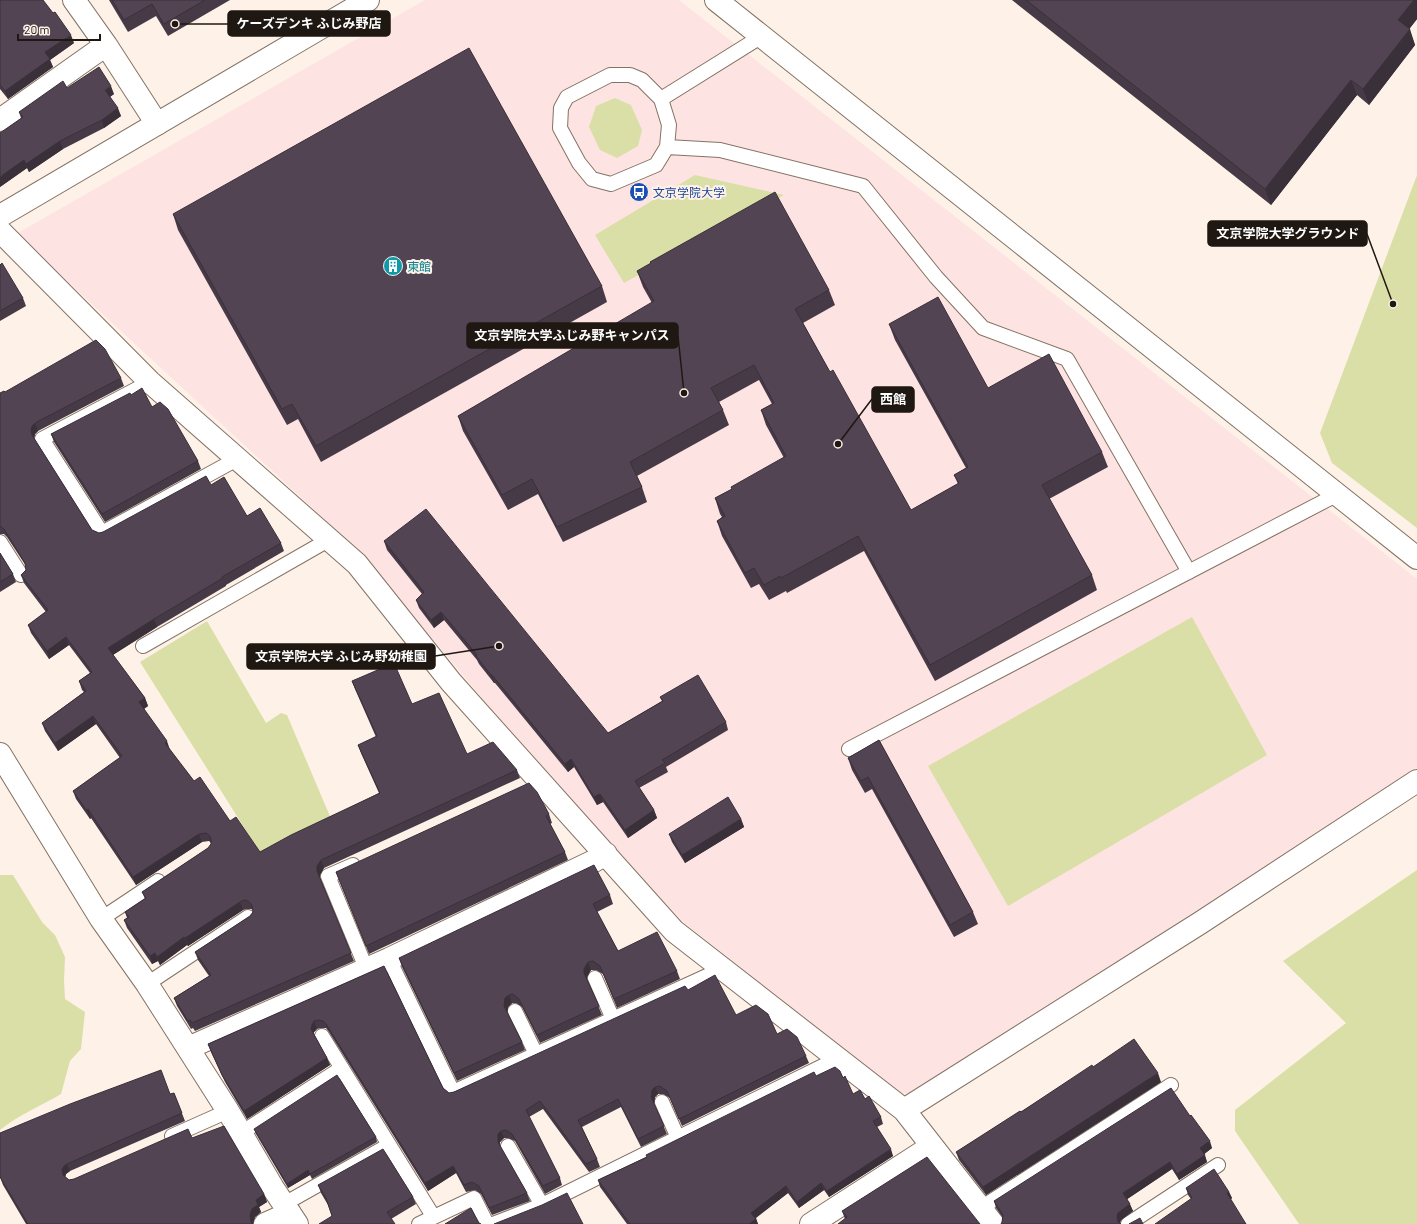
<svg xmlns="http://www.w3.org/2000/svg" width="1417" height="1224" font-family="Barlow,'Noto Sans JP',sans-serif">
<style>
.education{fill:#fee3e3}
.green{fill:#dadfa7}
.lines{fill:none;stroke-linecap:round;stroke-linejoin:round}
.service-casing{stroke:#847364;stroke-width:16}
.minor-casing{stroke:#847364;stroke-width:24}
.tertiary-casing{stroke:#847364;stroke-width:24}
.service{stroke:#fff;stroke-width:14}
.minor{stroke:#fff;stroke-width:22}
.tertiary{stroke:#fff;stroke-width:22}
.wall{fill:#473a47}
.shaded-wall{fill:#3a303a}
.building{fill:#534453;stroke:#3a303a}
.labels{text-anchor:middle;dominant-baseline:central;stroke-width:4;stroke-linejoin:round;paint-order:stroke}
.transit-label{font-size:12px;fill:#164399;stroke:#fef2e8;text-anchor:start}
.culture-label{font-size:12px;fill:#0d838f;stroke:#fef2e8;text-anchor:start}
.leader{fill:none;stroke:#1f1812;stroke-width:1.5}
.callout-dot{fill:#1f1812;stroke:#fef2e8;stroke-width:1.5}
.callout{fill:#1f1812;stroke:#1f1812;stroke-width:1.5}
.callout-label{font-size:13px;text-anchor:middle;font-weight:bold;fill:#fff}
</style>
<rect width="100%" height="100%" fill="#fef2e8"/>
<path class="education" d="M425 0H679L1417 579V767L917 1092 901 1094 682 921 614 849 542 770 361 553 16 234Z"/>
<path class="green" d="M615 98 631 105 642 130 638 146 617 158 600 150 589 127 596 106Z
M695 175 784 195 624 283 595 235Z
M1417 175V528L1332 463 1320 433Z
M1192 617 1267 755 1008 906 928 766Z
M207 621 266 723 281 713 287 715 332 821 262 856 140 662Z
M1417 870V1224H1299L1235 1131V1110L1346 1023 1283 961Z
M0 875H13L42 922 55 935 65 957 64 981 65 999 85 1012 81 1049 70 1061 61 1094C41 1106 18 1115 0 1130Z"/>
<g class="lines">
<defs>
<path id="service" d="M661 99 642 80 630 75H610L567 97 561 108 560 128 579 163 592 179 611 184 656 165 667 147 669 125 661 99 762 36
M667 147 720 150 863 186 936 277 983 328 1067 359 1189 572
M150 382 42 439 102 533 237 459
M0 542 21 575
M143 646 330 539
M849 749 1338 494
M353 865 328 876 366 968
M101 919 158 881
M389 959 453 1092 722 969
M595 978 613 1019
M147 984 248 917
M515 1011 536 1054
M322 1036 433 1216
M662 1102 678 1138
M241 1133 342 1068
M172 1136 228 1111
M508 1146 542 1205
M284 1204 389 1145
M981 1208 1171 1085
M419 1224 474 1198 487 1224
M493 1224 542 1205 837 1059
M1128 1224 1218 1165"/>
<path id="minor" d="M74 0 106 45 157 124
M0 120 106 45
M0 231 150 382 357 564 451 682 674 931 904 1110 993 1224
M0 754 101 919 147 984 228 1111 273 1188 297 1224
M188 1048 389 959 594 861 606 854
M904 1110 1200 923 1417 781
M265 1224 290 1213
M811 1224 932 1146"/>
<path id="tertiary" d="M716 0 1417 558
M0 216 368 0"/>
</defs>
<use href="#service" class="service-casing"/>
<use href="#minor" class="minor-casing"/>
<use href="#tertiary" class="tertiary-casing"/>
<use href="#service" class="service"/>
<use href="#minor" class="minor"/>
<use href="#tertiary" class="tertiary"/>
</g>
<path class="wall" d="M0 0 74 43 50 60 53 67 8 99 0 89Z
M109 0H230L168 36 156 16 128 32Z
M1012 0H1417V19L1409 29 1415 45 1369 105 1357 95 1271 205Z
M67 88 114 94 110 97 121 116 104 128 63 149 29 172 27 168 0 187 21 118 19 112Z
M173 214 602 286 607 302 321 462 298 419 287 425 178 230Z
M0 265 23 298 26 306 0 321Z
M637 271 829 290 835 305 803 323 830 372 911 510 958 484 954 475 966 468 895 340 889 324 988 388 1102 452 1108 467 1049 499 1092 575 1097 590 935 681 864 551 787 593 786 591 769 600 759 584 751 588 722 536 717 521 722 517 720 514 715 498 732 489 784 458 766 425 761 410 772 404 759 380 719 402 723 410 729 425 637 476 642 487 647 502 563 542 538 494 508 510 463 431 458 416 652 303 643 287Z
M121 378 124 386 38 431 35 434 34 438 92 530 99 533 103 532 211 485 247 516 281 543 284 551 226 585V586L157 627 113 655 145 698 148 706 144 709 170 750 194 781 230 821 260 852 379 793 361 753 358 745 376 737 355 689 352 681 412 704 467 754 517 770 520 778 324 868 320 875V878L354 961 195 1031 193 1028 191 1029 177 1006 174 998 209 976 198 960 195 952 250 916 253 912V910L251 909H247L243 910 188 946 187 945 160 965 158 961 152 964 127 928 124 920 127 918 125 912 145 899 142 892 208 848 211 844V843L209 841 202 842 136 885 91 818 90 819 76 799 73 791 120 758 96 724 58 751 45 731 42 723 84 692 82 690 79 681 90 673 69 645 49 659 31 633 28 625 46 612 24 583 21 575 26 570V566L7 537 4 534H0V393Z
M131 395 152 407 198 461 201 469 105 522 54 442 51 434Z
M384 541 608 733 662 701 660 697 726 722 728 730 666 767 668 772 639 788 654 810 657 818 628 838 603 802 597 805 574 767 568 772 495 683H494L479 664 477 660 444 620 434 628 419 608 416 600 422 594 387 550Z
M0 553 13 574 16 582 0 592Z
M879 740 973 912 978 924 954 937 872 789 865 793 852 770 848 758Z
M549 814 552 823 550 824 565 852 568 860 369 954 336 872Z
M741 819 744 827 685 863 672 842 669 834Z
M610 895 613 904 597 912 618 951 677 971 680 979 617 1008 603 974 596 970H591L587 977V979L602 1015 540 1043 522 1007 516 1003H512L508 1007 507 1013 522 1042 525 1050 457 1081 402 967 399 958Z
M384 966 443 1088 449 1093 454 1092 688 990 736 1015 777 1034 806 1056 809 1063 682 1126 670 1098 663 1094H658L655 1097 654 1104 667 1134 641 1147 621 1107 582 1127 597 1159 600 1167 589 1172 543 1109 529 1117 560 1178 562 1185 545 1194 515 1141 508 1138H504L500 1142V1147L527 1193 530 1201 492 1215 481 1194 475 1190 466 1192 456 1173 428 1191 329 1032 326 1028H321L317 1029 314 1032V1034L327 1058 330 1065 247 1119 225 1082 211 1052 208 1044Z
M1093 1067 1161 1082 986 1195 959 1160 956 1152Z
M816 1076 843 1078 853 1094 865 1099 881 1117 883 1124 877 1127 893 1156 829 1197 824 1190 799 1208 788 1193 756 1218 758 1224H627L600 1187 598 1180Z
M174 1093 185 1121 70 1171 66 1174 65 1177 69 1180 74 1179 192 1138 264 1194 267 1202 259 1207 261 1212 255 1217 253 1223V1224H26L3 1185 0 1177Z
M1190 1116 1212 1148 1204 1154 1207 1162 1179 1180 1172 1169 1127 1199 1133 1211 1121 1220 1120 1223 1002 1222 1003 1218 996 1208 994 1201Z
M254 1129 376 1137 377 1142 312 1179 310 1175 288 1188 256 1134Z
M318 1185 413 1197 416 1204 391 1219 332 1216 328 1205 321 1193Z
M1186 1188 1229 1192 1232 1198 1231 1199H1191L1188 1195Z
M842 1211 980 1224 845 1219Z"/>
<path class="shaded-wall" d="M1414 0H1417V19L1404 36 1398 20Z
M1410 29 1415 45 1369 105 1363 89Z
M71 35 74 43 50 60 53 67 8 99 5 91 45 52Z
M1351 80 1357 95 1271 205 1265 189Z
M111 86 114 94 108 98 105 90Z
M118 108 121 116 104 128 102 120Z
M60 141 63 149 29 172 26 164Z
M24 160 27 168 0 187V177Z
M35 423 38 431 35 434 34 439 31 431 32 426Z
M441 612 444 620 434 628 431 620Z
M154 619 157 627 111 656 108 648Z
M66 637 69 645 49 659 47 651Z
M491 675H492L495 683H494Z
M145 698 148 706 142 710 139 702Z
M93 716 96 724 58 751 55 743Z
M167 741 170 750 165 743Z
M571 759 574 767 568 772 565 764Z
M600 794 603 802 597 805 594 797Z
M88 809 91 818 90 819 87 811Z
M654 810 657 818 628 838 625 830Z
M741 819 744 827 685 863 682 855Z
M199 834 202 842 136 885 133 877Z
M321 860 324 868 320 875V879L317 871V866Z
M240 902 243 910 188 946 185 938Z
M184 937 187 945 160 965 157 957Z
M155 953 158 961 152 964 150 956Z
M588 962 591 970 587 977V981L584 973V969Z
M509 995 512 1003 508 1007 507 1014 504 1006 505 998Z
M314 1021 317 1029 314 1032V1037L311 1029 312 1025Z
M327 1058 330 1065 247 1119 244 1111Z
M1158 1073 1161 1082 986 1195 983 1187Z
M655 1087 658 1094 655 1097 654 1105 651 1097 652 1090Z
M501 1131 504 1138 500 1142V1150L498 1142V1134Z
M1210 1141 1212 1148 1203 1155 1200 1148Z
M891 1149 893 1156 829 1197 827 1191Z
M1205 1155 1207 1162 1179 1180 1177 1174Z
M1170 1162 1172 1169 1126 1200 1123 1193Z
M67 1164 70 1171 66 1174 65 1178 63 1175 62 1170 64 1166Z
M453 1166 456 1173 428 1191 425 1183Z
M308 1170 310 1175 288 1188 287 1184Z
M821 1183 824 1190 799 1208 797 1202Z
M786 1186 788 1193 754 1219 751 1213Z
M1229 1192 1232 1198 1230 1200 1227 1193Z
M264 1194 267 1202 259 1207 261 1212 255 1217 253 1224H252L250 1215 256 1200Z
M1130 1204 1133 1211 1121 1220 1119 1224 1117 1217 1118 1213Z
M756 1219 758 1224H749Z"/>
<path class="building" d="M0 0H43L53 13 55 12 71 35 45 52 50 59 5 91 0 85Z
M112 0H205L164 24 152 4 124 20Z
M1026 0H1414L1398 20 1410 29 1363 89 1351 80 1265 189Z
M469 48 602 286 316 446 292 404 282 409 173 214Z
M99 67 111 86 105 90 118 108 102 120 60 141 26 164 24 160 0 177V133L23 117 19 112 63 81 67 88Z
M775 192 829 290 795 309 830 372 833 370 911 510 959 483 954 475 968 467 889 324 938 297 988 388 1049 354 1102 452 1042 485 1092 575 930 665 858 536 781 578 780 576 764 585 754 568 745 573 717 521 725 516 715 498 732 489 731 487 786 456 761 410 774 403 754 365 711 388 723 410 630 462 642 487 557 527 532 479 502 495 458 416 654 301 637 271 651 263 650 262Z
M2 263 23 298 0 311V265Z
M96 340 105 349 121 378 35 423 32 426 31 431 32 435 92 530 99 533 103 532 206 476 211 485 224 477 247 516 260 508 281 543 222 577 223 578 154 619 108 648 145 698 139 702 167 741 165 743 194 781 200 777 230 821 236 817 260 852 291 835 380 793 358 745 377 736 352 681 394 663 412 704 439 693 467 754 493 742 517 770 321 860 317 866V871L351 953 192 1023 190 1020 188 1021 174 998 211 975 195 952 250 916 253 912 252 905 248 901 244 900 240 902 185 938 184 937 157 957 155 953 150 956 124 920 129 917 125 912 146 898 142 892 208 848 211 844V840L210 836 206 833 199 834 133 877 88 809 87 811 73 791 122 756 93 716 55 743 42 723 86 691 79 681 92 672 66 637 47 651 28 625 48 610 21 575 26 570 25 563 4 529 0 526V393L4 391 5 392Z
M142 388 152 407 160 402 168 409 198 461 102 514 51 434 130 393 131 395Z
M426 509 608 733 663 701 660 697 698 675 726 722 662 760 665 763 635 781 654 810 625 830 600 794 594 797 571 759 565 764 492 675H491L476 656 477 655 441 612 431 620 416 600 424 592 384 541Z
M0 553 13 574 0 582Z
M879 740 973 912 950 925 868 777 861 781 848 758Z
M529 783 537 792 549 814 546 816 565 852 366 946 336 872Z
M728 797 741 819 682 855 669 834Z
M594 865 610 895 593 904 618 951 657 932 677 971 614 999 600 966 593 961 588 962 584 969V973L599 1006 537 1035 519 999 513 994 509 995 505 998 504 1006 522 1042 454 1073 399 958Z
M384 966 443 1088 449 1093 454 1092 685 986 688 990 715 975 736 1015 756 1005 768 1014 777 1034 787 1029 797 1037 806 1056 679 1119 667 1091 660 1086 655 1087 652 1090 651 1097 664 1126 638 1139 618 1099 578 1120 597 1159 586 1164 540 1101 526 1110 560 1178 543 1186 512 1134 506 1130 501 1131 498 1134V1142L527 1193 489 1208 479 1186 472 1182 464 1185 453 1166 425 1183 326 1024 323 1021 319 1020 314 1021 312 1025 311 1029 327 1058 244 1111 222 1075 208 1044Z
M1134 1039 1158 1073 983 1187 956 1152 1020 1111 1021 1112 1092 1065 1093 1067Z
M835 1067 840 1071 843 1078 845 1076 853 1094 860 1090 865 1099 869 1096 881 1117 873 1121 891 1149 827 1191 821 1183 797 1202 786 1186 751 1213 756 1219 749 1224H630L598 1180 647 1157 646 1155 814 1072 816 1076Z
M161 1070 170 1094 174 1093 182 1113 67 1164 64 1166 62 1170 63 1175 69 1180 74 1179 188 1129 192 1138 224 1126 264 1194 256 1200 258 1205 252 1209 250 1215 251 1222 253 1224H28L0 1177V1133L70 1104Z
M337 1075 376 1137 310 1174 308 1170 287 1184 254 1129Z
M1171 1088 1190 1116 1191 1115 1210 1141 1200 1148 1205 1155 1177 1174 1170 1162 1123 1193 1130 1204 1118 1213 1117 1217 1118 1222 1121 1224H1001L1002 1222 1003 1215 994 1201Z
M383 1149 413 1197 387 1212 395 1224H319L332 1216 326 1198 318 1185Z
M927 1157 980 1224H838L847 1217 842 1211Z
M1214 1169 1229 1192 1227 1193 1246 1224H1155L1192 1198 1186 1188Z
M567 1193 583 1224H494L542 1205Z
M471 1208 479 1223 481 1224H445Z
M1140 1218 1143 1224H1129Z"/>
<defs>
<symbol id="bus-disc" viewBox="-11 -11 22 22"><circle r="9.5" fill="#1a4fb4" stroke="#fef2e8"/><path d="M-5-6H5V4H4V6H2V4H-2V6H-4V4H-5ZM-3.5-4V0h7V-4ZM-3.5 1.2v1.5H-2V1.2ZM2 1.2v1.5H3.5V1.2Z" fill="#fff"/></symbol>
<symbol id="building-disc" viewBox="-11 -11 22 22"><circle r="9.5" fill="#0f9aa8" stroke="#fef2e8"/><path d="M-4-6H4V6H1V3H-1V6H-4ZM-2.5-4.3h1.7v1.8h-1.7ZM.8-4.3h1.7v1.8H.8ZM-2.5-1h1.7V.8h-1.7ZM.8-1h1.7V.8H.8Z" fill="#fff"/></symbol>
</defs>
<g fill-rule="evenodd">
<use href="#bus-disc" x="628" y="181" width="22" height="22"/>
<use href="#building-disc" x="382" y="255" width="22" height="22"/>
</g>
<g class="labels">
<g class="transit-label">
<text x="653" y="192">文京学院大学</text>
</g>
<g class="culture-label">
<text x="407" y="266">東館</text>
</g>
</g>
<path class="leader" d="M175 24L228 24M1393 304L1367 234M684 393L678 336M838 444L872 399M499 646L435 656"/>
<g class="callout-dot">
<circle cx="175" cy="24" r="4"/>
<circle cx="1393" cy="304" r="4"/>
<circle cx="684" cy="393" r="4"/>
<circle cx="838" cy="444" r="4"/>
<circle cx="499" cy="646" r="4"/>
</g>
<g class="callout">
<rect x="228" y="11" width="162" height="25" rx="4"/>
<rect x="1208" y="221" width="159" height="25" rx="4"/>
<rect x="467" y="323" width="211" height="25" rx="4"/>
<rect x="872" y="387" width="42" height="25" rx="4"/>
<rect x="247" y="644" width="188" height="25" rx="4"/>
</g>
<g class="callout-label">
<text x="309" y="28">ケーズデンキ ふじみ野店</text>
<text x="1288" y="238">文京学院大学グラウンド</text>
<text x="572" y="340">文京学院大学ふじみ野キャンパス</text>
<text x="893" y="404">西館</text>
<text x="341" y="661">文京学院大学 ふじみ野幼稚園</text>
</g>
<path d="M18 34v6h82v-6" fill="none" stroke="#1f1812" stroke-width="2"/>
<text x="24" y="34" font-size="12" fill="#1f1812" stroke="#fef2e8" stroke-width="3" paint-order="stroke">20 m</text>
</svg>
